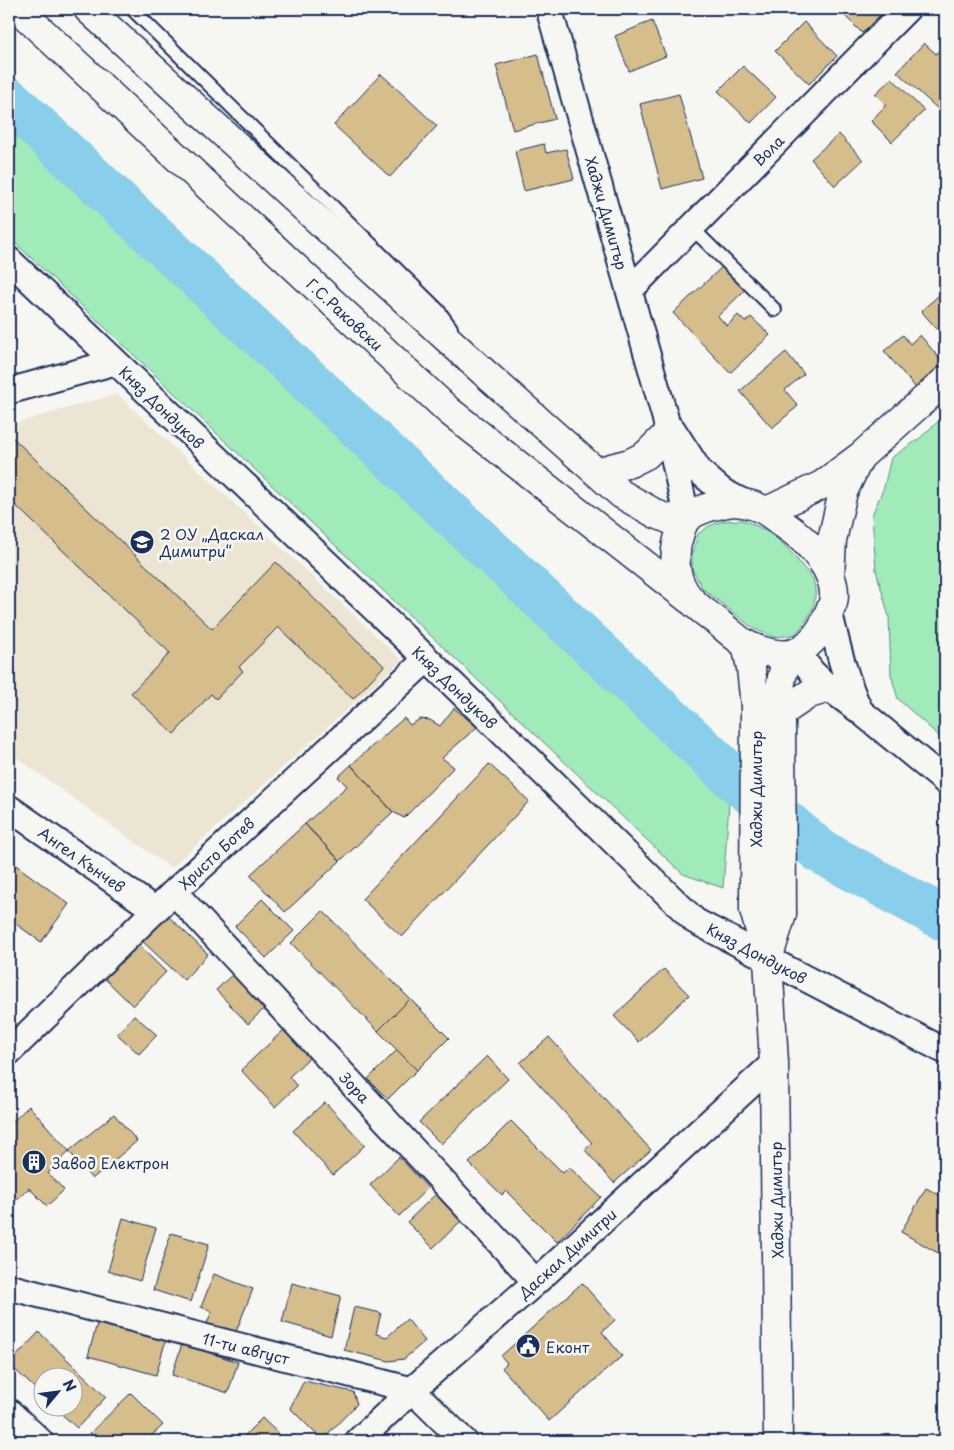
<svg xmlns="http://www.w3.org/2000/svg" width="954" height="1450" font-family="'Playpen Sans',sans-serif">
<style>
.built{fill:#ece5d3}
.green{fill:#a1eab9;stroke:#5e8c8c}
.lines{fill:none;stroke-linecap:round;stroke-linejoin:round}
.river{stroke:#89ceea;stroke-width:45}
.building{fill:#d6bd8c;stroke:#1b2f5e}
.service-casing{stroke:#1b2f5e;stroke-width:16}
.minor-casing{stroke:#1b2f5e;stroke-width:29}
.tertiary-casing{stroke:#1b2f5e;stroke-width:31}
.service{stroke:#f6f6f2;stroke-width:12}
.minor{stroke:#f6f6f2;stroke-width:25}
.tertiary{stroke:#f6f6f2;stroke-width:28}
.labels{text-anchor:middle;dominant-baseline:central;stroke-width:5;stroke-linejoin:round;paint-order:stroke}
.street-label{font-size:15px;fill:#1b2f5e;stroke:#f6f6f2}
.poi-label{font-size:15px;fill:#1b2f5e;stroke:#f6f6f2;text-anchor:start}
</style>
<rect width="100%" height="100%" fill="#f6f6f2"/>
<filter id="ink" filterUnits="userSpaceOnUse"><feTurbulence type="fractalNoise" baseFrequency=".02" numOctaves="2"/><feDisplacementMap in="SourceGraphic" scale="10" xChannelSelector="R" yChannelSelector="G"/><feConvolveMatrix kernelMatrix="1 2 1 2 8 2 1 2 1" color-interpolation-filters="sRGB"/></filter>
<g filter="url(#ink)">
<path class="built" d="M117 394 402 660 171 868 9 752V425Z"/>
<path class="green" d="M9 100 731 776 723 888 683 874 9 237Z
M945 415V727L940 737 898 699 891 675 889 617 876 570 872 515 884 487 891 458 919 439Z
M742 520C769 529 786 544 803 567 806 571 813 577 814 583 819 605 808 620 794 635L775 637 754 629 703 589 692 569V555L698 534 709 526 723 521Z"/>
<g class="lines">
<path class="river" d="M9 100 731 776 820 851 945 919"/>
</g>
<path class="building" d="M838 9H886L862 33Z
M652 21 666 56 629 71 615 36Z
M804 22 837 56 809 84 775 51Z
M924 43 936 54 940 49 945 53V104L939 110 897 72Z
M538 54 555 119 513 130 496 65Z
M743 66 776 97 751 123 718 91Z
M381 74 437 126 390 177 334 125Z
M892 78 924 111 892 142 871 121 886 105 875 94Z
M679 94 702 178 662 189 640 104Z
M839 134 863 160 835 186 811 159Z
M544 144 546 153 566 149 574 179 524 191 515 151Z
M725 264 747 288 718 316 727 326 738 315 745 322 751 317 770 335 730 373 673 313Z
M945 290V338L921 311Z
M903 335 910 344 920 335 944 364 916 388 884 351Z
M786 352 804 374 785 390 798 406 772 428 740 391Z
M9 434 212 629 276 562 384 666 353 699 278 627 239 667 243 671 216 699 211 694 174 734 131 693 170 653 9 499Z
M454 708 477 727 442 758 454 767 404 818 393 812 351 765 404 718 410 725 420 719 430 720 440 726Z
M489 764 529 801 402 937 362 899Z
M351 765 393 812 340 861 305 824 347 786 338 777Z
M305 824 340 861 285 912 250 875Z
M9 860 69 904 41 942 9 919Z
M262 899 294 931 266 958 235 926Z
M323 911 410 999 378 1031 291 943Z
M164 912 208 954 184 980 140 939Z
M132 939 166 972 133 1006 99 973Z
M664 969 689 995 639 1042 614 1016Z
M237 970 269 1004 248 1024 216 990Z
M410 999 449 1038 417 1070 378 1031Z
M134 1015 157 1035 139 1054 117 1034Z
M288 1026 314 1053 289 1077 297 1086 275 1107 241 1070Z
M549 1037 651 1150 614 1183 585 1150 592 1143 520 1063Z
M397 1050 417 1070 388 1099 368 1079Z
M487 1056 508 1079 441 1144 419 1122Z
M325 1102 365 1145 333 1175 293 1131Z
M29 1106 69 1151 48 1173 64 1190 47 1206 29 1188 9 1207V1125Z
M114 1114 137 1141 92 1179 69 1151Z
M511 1121 563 1173 569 1167 601 1197 557 1242 506 1191 502 1195 469 1163Z
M399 1157 428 1188 399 1216 370 1185Z
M926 1188 945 1198V1257L901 1232Z
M439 1191 464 1218 433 1248 407 1222Z
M123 1218 156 1228 140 1281 108 1271Z
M171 1233 209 1244 191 1302 153 1290Z
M214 1274 253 1289 233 1339 205 1328 212 1311 201 1307Z
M292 1283 341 1296 331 1336 282 1322Z
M582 1283 615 1320 602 1332 622 1356 549 1421 502 1368 507 1363 501 1356Z
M354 1307 381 1313 376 1334 387 1337 407 1319 425 1341 404 1359 389 1361 344 1350Z
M98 1320 166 1339 156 1375 88 1356Z
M39 1332 106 1397 77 1428 55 1408H72V1378H42V1395L9 1364Z
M182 1344 238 1362 228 1393 172 1375Z
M304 1381 353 1392 357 1404 322 1440 290 1408Z
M131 1393 163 1425 146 1441H98L90 1433Z
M262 1418 286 1441H239Z"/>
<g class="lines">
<defs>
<path id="service" d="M132 9 438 310 451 328
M692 228 775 310"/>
<path id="minor" d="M549 9 665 417 687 519
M9 260 427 659 695 921 945 1051
M629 291 907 9
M9 391 115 362
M673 430 700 472 722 491 745 503
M829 611C837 645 845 679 860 711
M797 652 812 672 829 688 860 711 945 781
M9 808 155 910
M174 892 536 1282
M9 1052 174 892 427 659
M9 1287 412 1390 464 1441
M9 1412 40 1441
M358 1441 412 1390 536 1282 774 1063"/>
<path id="tertiary" d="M18 9 449 411 690 600
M88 9 478 367 621 494 656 514 683 525
M596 472 630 463 646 455 669 432
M732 502C757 503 767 511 786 526 808 541 840 573 833 603 831 608 829 612 827 617 821 632 813 642 799 651 784 659 761 651 747 645 738 640 729 631 720 624 711 616 699 609 691 600 674 582 672 555 680 533 681 528 683 522 686 519 698 508 717 505 732 502Z
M767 511 822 485 861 456 945 381
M830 576 832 540 843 492 859 459
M746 644 751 668 755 706 754 910 768 959 774 1063 778 1441
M781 713 809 694 829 688
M768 959 782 914 781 713C779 688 780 676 790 654"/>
</defs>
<use href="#service" class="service-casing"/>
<use href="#minor" class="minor-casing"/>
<use href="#tertiary" class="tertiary-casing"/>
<use href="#service" class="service"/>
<use href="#minor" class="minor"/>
<use href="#tertiary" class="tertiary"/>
</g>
</g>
<defs>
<symbol id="school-disc" viewBox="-11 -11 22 22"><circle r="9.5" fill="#1b2f5e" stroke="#f6f6f2"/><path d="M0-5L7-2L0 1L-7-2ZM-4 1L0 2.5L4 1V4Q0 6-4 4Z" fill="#fff"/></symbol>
<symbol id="building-disc" viewBox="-11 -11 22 22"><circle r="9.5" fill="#1b2f5e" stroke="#f6f6f2"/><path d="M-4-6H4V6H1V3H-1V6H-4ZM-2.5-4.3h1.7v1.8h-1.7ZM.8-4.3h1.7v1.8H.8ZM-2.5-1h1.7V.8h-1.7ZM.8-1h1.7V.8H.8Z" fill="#fff"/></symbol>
<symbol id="civic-disc" viewBox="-11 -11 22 22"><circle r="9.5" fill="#1b2f5e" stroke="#f6f6f2"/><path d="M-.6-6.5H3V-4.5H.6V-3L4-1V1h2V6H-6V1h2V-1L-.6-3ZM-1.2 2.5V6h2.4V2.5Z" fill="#fff"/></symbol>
</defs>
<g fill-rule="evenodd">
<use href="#school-disc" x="128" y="528" width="28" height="28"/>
<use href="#building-disc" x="20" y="1148" width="28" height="28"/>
<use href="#civic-disc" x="514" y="1332" width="28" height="28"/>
</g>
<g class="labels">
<g class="street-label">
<text transform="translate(768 150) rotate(-45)">Вола</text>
<text transform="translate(607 213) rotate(74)">Хаджи Димитър</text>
<text transform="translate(345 314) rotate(43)">Г.С.Раковски</text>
<text transform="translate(162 407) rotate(44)">Княз Дондуков</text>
<text transform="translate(455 687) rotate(44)">Княз Дондуков</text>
<text transform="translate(755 789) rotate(-90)">Хаджи Димитър</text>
<text transform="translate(216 853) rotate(-43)">Христо Ботев</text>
<text transform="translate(82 859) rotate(35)">Ангел Кънчев</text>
<text transform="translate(757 953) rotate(28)">Княз Дондуков</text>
<text transform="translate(355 1087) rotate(47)">Зора</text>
<text transform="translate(776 1200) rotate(-91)">Хаджи Димитър</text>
<text transform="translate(567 1253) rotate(-42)">Даскал Димитри</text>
<text transform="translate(246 1348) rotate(14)">11-ти август</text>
</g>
<g class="poi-label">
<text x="160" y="533">2 ОУ „Даскал<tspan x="160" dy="17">Димитри“</tspan></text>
<text x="52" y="1162">Завод Електрон</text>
<text x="546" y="1346">Еконт</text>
</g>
</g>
<rect width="954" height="1450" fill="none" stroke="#f6f6f2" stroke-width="30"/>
<rect x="15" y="15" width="924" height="1420" fill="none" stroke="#1b2f5e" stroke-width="2" filter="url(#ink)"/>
<g transform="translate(58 1392) rotate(61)"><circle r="24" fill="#f6f6f2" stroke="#9ea6b7"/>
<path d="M0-4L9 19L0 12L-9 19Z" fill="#1b2f5e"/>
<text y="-8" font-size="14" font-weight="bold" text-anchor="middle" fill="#1b2f5e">N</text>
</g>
</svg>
